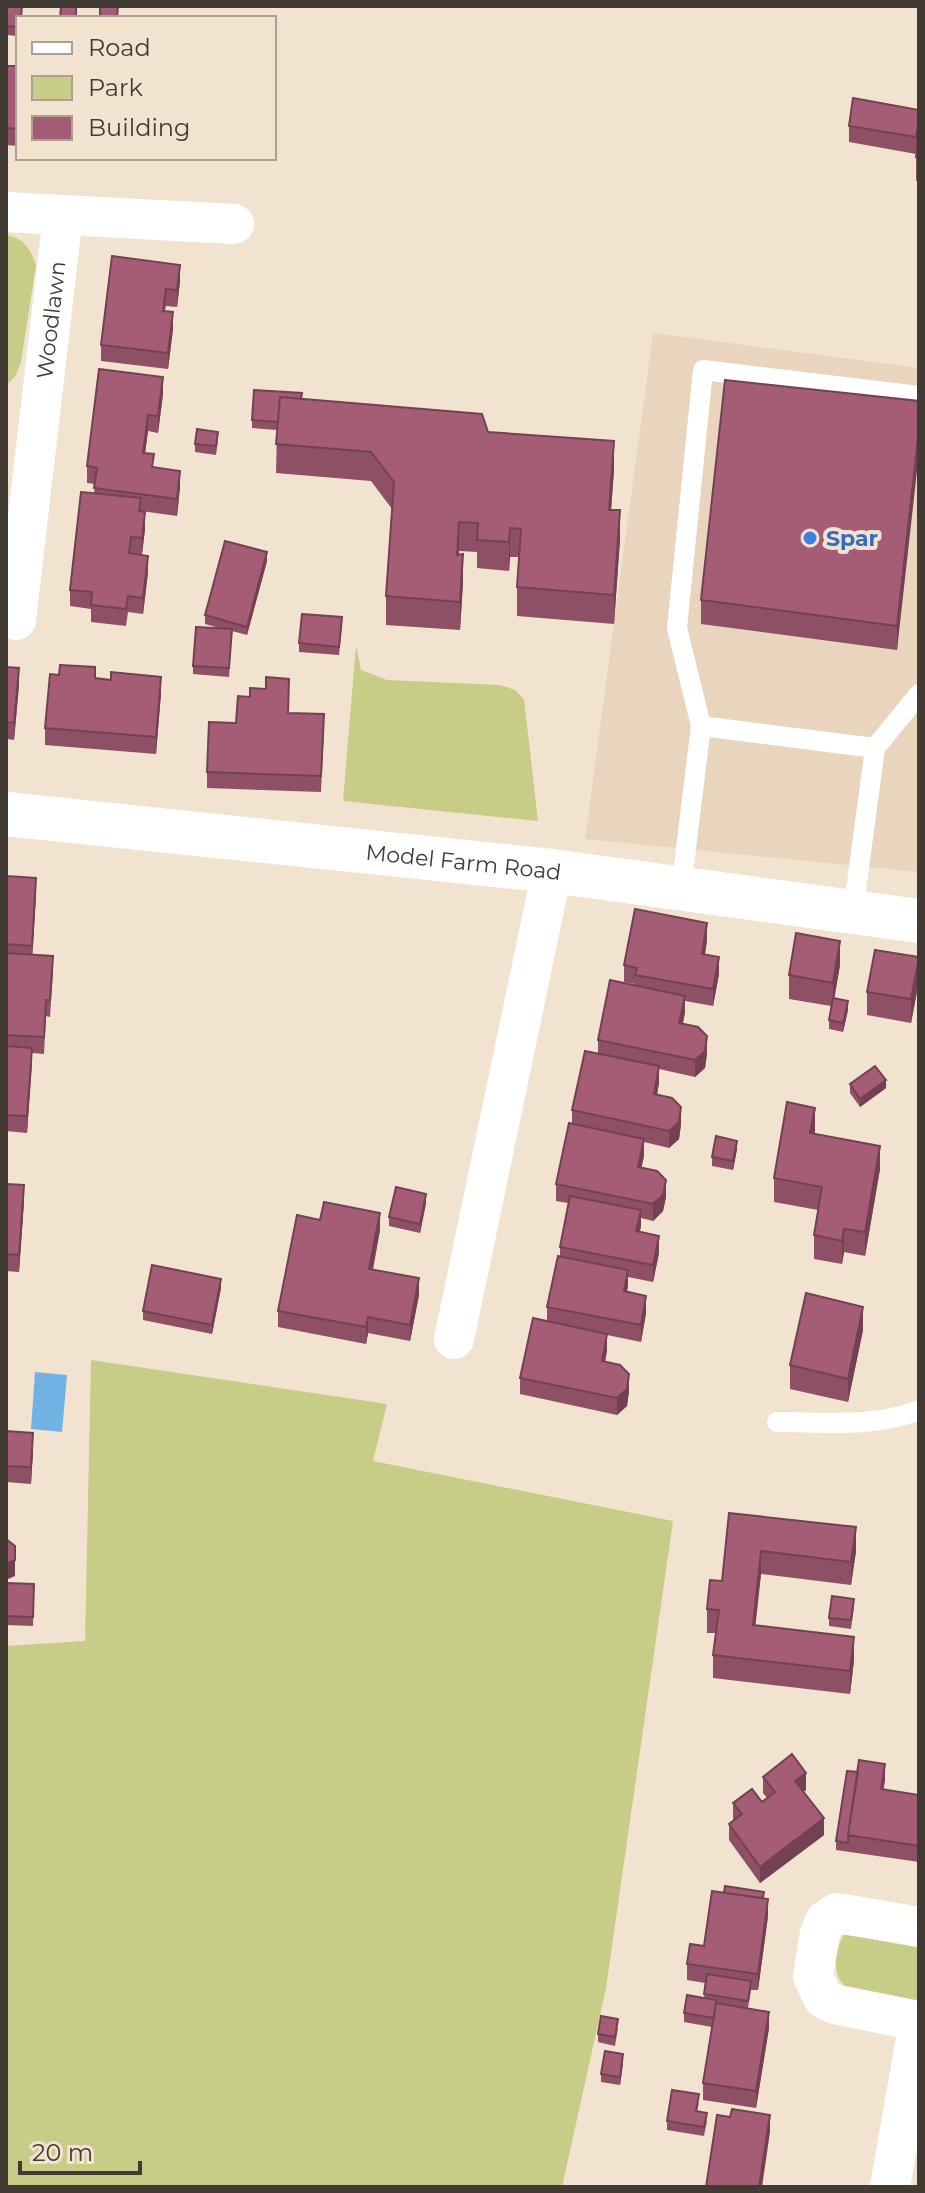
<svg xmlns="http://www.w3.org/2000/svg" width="925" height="2193" font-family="Montserrat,sans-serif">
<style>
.built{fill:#e9d5be}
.green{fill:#c7cc86}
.water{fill:#71b2e5}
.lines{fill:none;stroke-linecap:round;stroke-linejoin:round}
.lane{stroke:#fff;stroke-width:20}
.street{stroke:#fff;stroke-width:40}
.secondary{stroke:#fff;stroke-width:44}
.wall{fill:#8e5065}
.shaded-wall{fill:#744153}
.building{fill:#a55d76;stroke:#744153;stroke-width:2}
.shop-dot{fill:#3f7fe0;stroke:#f2e3d1;stroke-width:3}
.labels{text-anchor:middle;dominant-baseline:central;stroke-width:8;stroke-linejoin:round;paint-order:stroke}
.street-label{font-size:22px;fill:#413b34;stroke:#f2e3d1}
.shop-label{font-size:22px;font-weight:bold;fill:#366cbe;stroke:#f2e3d1;text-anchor:start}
</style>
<rect width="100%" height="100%" fill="#f2e3d1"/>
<path class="built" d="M653 333 919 368V872L585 839Z"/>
<path class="green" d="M6 235C24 238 30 248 36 265L21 362 16 375 6 386Z
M356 645 361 670 387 680 500 685 515 690 524 699 538 821 343 801Z
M91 1360 387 1404 373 1461 673 1521 606 1988 562 2187H6V1646L85 1641Z
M845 1933 919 1941V2002L847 1988C830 1975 835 1949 845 1933Z"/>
<path class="water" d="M35 1372 67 1375 62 1432 31 1429Z"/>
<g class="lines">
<path class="lane" d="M701 726 677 628 703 370 919 396
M875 748 919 694
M681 889 701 726 875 748 853 912
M777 1422C824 1422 875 1428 919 1410"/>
<g class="street">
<path d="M6 212 234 224"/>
<path id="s1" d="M16 620 63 215"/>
<path d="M454 1339 552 871"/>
<path d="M919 1927 837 1913 825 1921 820 1933 813 1976 823 1998 834 2004 919 2021"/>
<path d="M890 2187 919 2021"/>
</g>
<path class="secondary" id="s2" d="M6 814 552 871 919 921"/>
</g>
<path class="wall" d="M6 6 18 18V36L6 35Z
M6 66H18V146L6 145Z
M919 110V181H916V154L849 142V126Z
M112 256 180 281 177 307 166 306 165 311 173 329 168 369 101 361V345Z
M163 394 158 433 148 431 145 453 154 467 180 487 177 516 141 511 145 529 142 554H131L148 572 143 614 128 612 126 626 91 622V609L70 606V590L94 493 95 484 87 483V466Z
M302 399 488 432 614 470 611 510 620 539 614 624 517 616V587L519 557H510L509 571 477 568V552L459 551 463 582 460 630 386 625V596L392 509 371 481 276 473 277 430 252 428V420Z
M919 401 897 650 701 624V600Z
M218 441 216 455 195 452V444Z
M267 561 247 635 232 631 229 677 193 674V666L223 629 205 624V615Z
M342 626 339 655 299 652V643Z
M6 667 19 685 14 740 6 739Z
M95 678 111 680 161 693 156 754 45 745V728Z
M288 713 324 731 321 792 207 788V772L236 723Z
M6 876 36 895 32 954 53 972 50 1017 46 1016 44 1054 32 1053 27 1133 6 1131Z
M707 940 705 955 719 974 713 1006 685 1001V1012L683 1024 707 1053 705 1068 695 1077 659 1069V1083L657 1095 681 1124 679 1139 669 1148 644 1142V1156L641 1168 666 1197 663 1211 653 1221 641 1218 639 1232 659 1253 653 1282 628 1277 627 1292 646 1313 641 1342 607 1335V1350L605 1362 629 1391 627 1406 617 1415 520 1394V1378L547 1321V1307L560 1256V1247L568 1203 556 1201V1184L572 1124V1110L598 1053V1040L635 985V984L624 982V965Z
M840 965 834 998 848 1010 843 1032 829 1029V1020L831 1006 789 999V975Z
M919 981 911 1023 867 1015V992Z
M850 1084 886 1088 860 1107 850 1093Z
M815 1131 814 1134 880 1169 865 1256 844 1252 842 1264 814 1259V1235L818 1210 774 1202V1178Z
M737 1149 733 1170 712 1166V1157Z
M6 1184 24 1201 19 1272 6 1271Z
M426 1203 420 1233 389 1226V1217Z
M320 1220 380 1230 373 1270 419 1295 410 1341 368 1333 366 1344 278 1327V1311Z
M221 1288 212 1334 143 1320V1311Z
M863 1330 848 1402 790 1389V1365Z
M6 1431 33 1449 31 1484 6 1482Z
M729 1513 856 1551 851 1585 761 1574 755 1625 854 1660 850 1694 713 1678V1655L716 1633H707V1609L722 1581Z
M6 1583 34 1584 33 1626 6 1625Z
M854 1607 851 1629 829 1626V1618Z
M763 1777 806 1790 804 1791 824 1835 760 1883 729 1840V1824L733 1820V1803L762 1802 767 1798 763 1793Z
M885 1780 883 1789 919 1795V1862L836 1850V1841Z
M764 1898 768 1916 758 1990H751L748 2008 769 2028 756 2108 703 2100V2083L712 2027 684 2022V2013L704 1998 705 1983 687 1980V1964L704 1946Z
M618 2028 615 2046 598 2042V2034Z
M623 2063 620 2085 601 2082V2074Z
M699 2103 697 2111 707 2121 704 2136 667 2130V2121Z"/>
<path class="shaded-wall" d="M919 120V137L916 154V137Z
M180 265V281L177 307V290Z
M173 312V329L168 369V353Z
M163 377V394L158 433V416Z
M148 415V431L143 469V453Z
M919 429V453L897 650V626Z
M614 441V470L609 538V510Z
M180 471V487L177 516V499Z
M620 510V539L614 624V595Z
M145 512V529L142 554V538Z
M459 522V551L457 584V555Z
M510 528V557L509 571V542Z
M267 552V561L247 635V627Z
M463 554V582L460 630V602Z
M148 556V572L143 614V598Z
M19 668V685L14 740V723Z
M161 677V693L156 754V737Z
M36 878V895L32 962V946Z
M707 923V940L702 971V954Z
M840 941V965L833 1007V983Z
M719 957V974L713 1006V989Z
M919 957V981L911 1023V999Z
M685 996V1012L679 1040V1023Z
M848 1001V1010L843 1032V1023Z
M707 1036V1053L705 1068 695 1077V1060Z
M32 1048V1065L27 1133V1116Z
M659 1066V1083L654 1110V1094Z
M886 1080V1088L860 1107V1099Z
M681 1107V1124L679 1139 669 1148V1131Z
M815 1108V1131L810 1157V1133Z
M644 1139V1156L638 1184V1167Z
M737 1141V1149L733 1170V1161Z
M880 1146V1169L865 1256V1232Z
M666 1180V1197L663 1211 653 1221V1204Z
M24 1185V1201L19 1272V1255Z
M426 1194V1203L420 1233V1224Z
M641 1210V1227L636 1248V1231Z
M380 1213V1230L369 1286V1269Z
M844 1229V1252L842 1264V1241Z
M659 1236V1253L653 1282V1265Z
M628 1270V1286L624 1308V1291Z
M419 1278V1295L410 1341V1325Z
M221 1279V1288L212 1334V1325Z
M646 1296V1313L641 1342V1325Z
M863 1307V1330L848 1402V1379Z
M368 1317V1333L366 1344V1327Z
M607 1334V1350L602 1378V1361Z
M629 1374V1391L627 1406 617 1415V1398Z
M33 1433V1449L31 1484V1467Z
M856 1527V1551L851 1585V1562Z
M15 1546V1576L6 1580V1564Z
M761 1551V1574L753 1648V1625Z
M854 1637V1660L850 1694V1671Z
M885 1764V1780L881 1806V1789Z
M806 1773V1790L795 1797V1781Z
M824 1818V1835L760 1883V1867Z
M768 1899V1916L758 1990V1974Z
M769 2012V2028L756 2108V2091Z
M623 2054V2063L620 2085V2077Z
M770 2115V2132L762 2187H759Z"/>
<path class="building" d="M6 6H22L21 18H18V27L6 26Z
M61 6H76V18H60Z
M100 6H118L117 18H100Z
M6 66H18V129L6 128Z
M853 98 919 110V120L916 137 849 126Z
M919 136V158L916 157Z
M112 256 180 265 177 290 166 289 163 311 173 312 168 353 101 345Z
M99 369 163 377 158 416 148 415 143 453 154 454 152 467 180 471 177 499 94 488 97 468 87 466Z
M725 380 919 401V429L897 626 701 600Z
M254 390 302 393 301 399 280 397 278 422 252 420Z
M280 397 482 414 488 432 614 441 609 510H620L614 595 517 587 521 529 510 528 509 542 477 540 478 523 459 522 457 555 463 554 460 602 386 596 394 482 371 452 276 444Z
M197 429 218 432 216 446 195 444Z
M81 492 141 498 139 511 145 512 142 538 131 537 129 553 148 556 143 598 128 596 126 609 91 605 92 592 70 590Z
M225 541 267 552 247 627 205 615Z
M302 614 342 617 339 647 299 643Z
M196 627 232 629 229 668 193 666Z
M60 665 95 667V678L111 680V672L161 677 156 737 45 728 50 674 59 675Z
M6 667 19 668 14 723 6 722Z
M266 677 289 679 288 713 324 714 321 776 207 772 209 722 236 723 238 696 250 697V688L266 689Z
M6 876 36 878 32 946 6 944Z
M635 909 707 923 702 954 719 957 713 989 635 975 637 968 624 965Z
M796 933 840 941 833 983 789 975Z
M875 950 919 957 911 999 867 992Z
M6 953 53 956 50 1000H46L44 1037 6 1035Z
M610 980 685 996 679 1023 698 1027 707 1036 705 1051 695 1060 598 1040Z
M833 998 848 1001 843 1023 829 1020Z
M6 1046 32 1048 27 1116 6 1115Z
M585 1051 659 1066 654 1094 672 1098 681 1107 679 1122 669 1131 572 1110Z
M875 1066 886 1080 860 1099 850 1084Z
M787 1102 815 1108 810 1133 880 1146 865 1232 844 1229 842 1241 814 1235 822 1187 774 1178Z
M569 1123 644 1139 638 1167 657 1171 666 1180 663 1195 653 1204 556 1184Z
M716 1136 737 1141 733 1161 712 1157Z
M6 1184 24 1185 19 1255 6 1254Z
M396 1187 426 1194 420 1224 389 1217Z
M570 1196 641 1210 636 1231 659 1236 653 1265 560 1247Z
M324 1202 380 1213 369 1269 419 1278 410 1325 368 1317 366 1327 278 1311 297 1215 320 1220Z
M558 1256 628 1270 624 1291 646 1296 641 1325 547 1307Z
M152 1265 221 1279 212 1325 143 1311Z
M806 1293 863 1307 848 1379 790 1365Z
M533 1318 607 1334 602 1361 620 1365 629 1374 627 1389 617 1398 520 1378Z
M6 1431 33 1433 31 1467 6 1466Z
M729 1513 856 1527 851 1562 761 1551 753 1625 854 1637 850 1671 713 1655 719 1610 707 1609 710 1580 722 1581Z
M6 1539 15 1546V1560L6 1564Z
M6 1583 34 1584 33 1617 6 1616Z
M832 1596 854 1599 851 1620 829 1618Z
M792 1754 806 1773 795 1781 824 1818 760 1867 729 1824 742 1814 733 1803 752 1789 762 1802 775 1792 763 1777Z
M859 1760 885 1764 881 1789 919 1795V1846L848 1835Z
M847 1771 858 1772 848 1835V1843L836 1841Z
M725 1886 764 1892 763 1898 724 1893Z
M712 1891 768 1899 758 1974 687 1964 690 1944 704 1946Z
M707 1974 751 1981 748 2001 704 1994Z
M687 1995 716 2000 714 2018 684 2013Z
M716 2003 769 2012 756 2091 703 2083Z
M601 2016 618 2019 615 2037 598 2034Z
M605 2051 623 2054 620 2077 601 2074Z
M672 2090 699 2094 696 2111 707 2113 704 2127 667 2121Z
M732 2109 770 2115 759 2187H706L717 2115 730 2117Z"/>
<circle class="shop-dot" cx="810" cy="538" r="8"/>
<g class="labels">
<g class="street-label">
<text stroke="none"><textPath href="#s1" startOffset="302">Woodlawn</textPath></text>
<text stroke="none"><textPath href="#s2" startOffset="460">Model Farm Road</textPath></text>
</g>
<g class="shop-label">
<text x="826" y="538">Spar</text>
</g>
</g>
<rect width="925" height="2193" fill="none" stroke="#413b34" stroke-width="16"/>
<rect x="16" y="16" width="260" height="144" fill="#f2e3d1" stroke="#aba092" stroke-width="2"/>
<rect x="32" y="42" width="40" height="12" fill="#ffffff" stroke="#aba092" stroke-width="2"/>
<text x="88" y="56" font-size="24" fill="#413b34">Road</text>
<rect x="32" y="76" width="40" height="24" fill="#c7cc86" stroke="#aba092" stroke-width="2"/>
<text x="88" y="96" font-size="24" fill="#413b34">Park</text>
<rect x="32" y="116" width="40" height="24" fill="#a55d76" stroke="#aba092" stroke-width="2"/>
<text x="88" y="136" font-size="24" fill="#413b34">Building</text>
<path d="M20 2161v12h120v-12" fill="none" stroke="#413b34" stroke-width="4"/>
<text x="32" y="2161" font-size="24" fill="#413b34" stroke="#f2e3d1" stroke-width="6" paint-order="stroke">20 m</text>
</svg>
